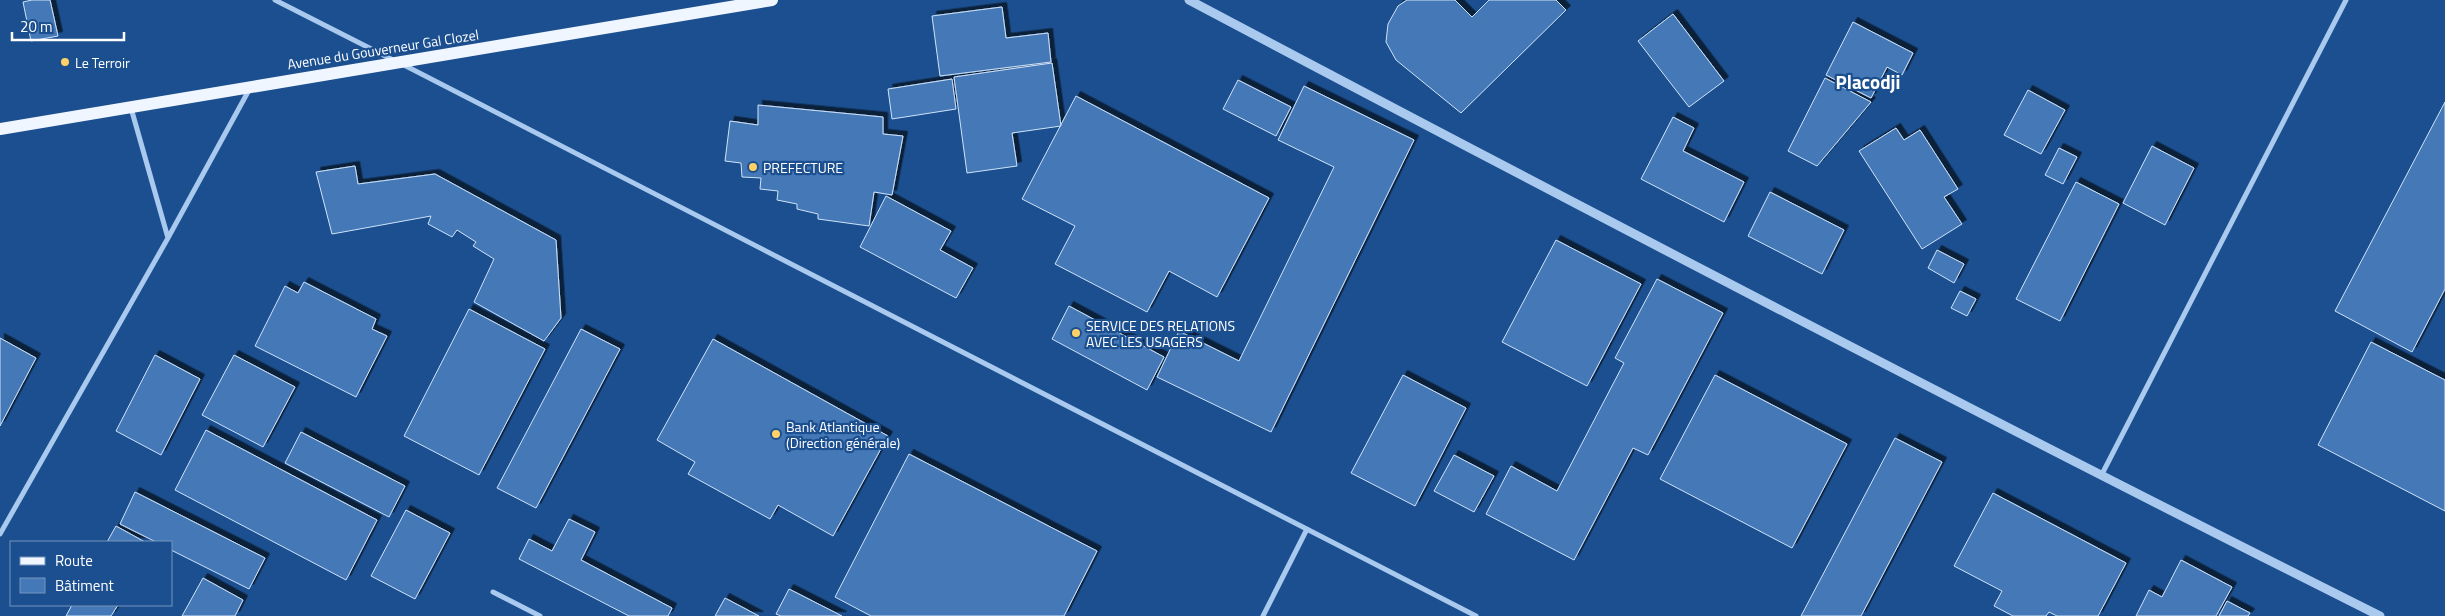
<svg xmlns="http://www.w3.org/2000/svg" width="2445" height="616" font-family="'Titillium Web',sans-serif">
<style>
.building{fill:#4478b7;stroke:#cfe3fa;filter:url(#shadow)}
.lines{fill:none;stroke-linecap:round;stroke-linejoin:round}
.minor{stroke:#a9c9ee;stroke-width:5}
.tertiary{stroke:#a9c9ee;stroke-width:9}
.primary{stroke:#f0f6ff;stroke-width:12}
.poi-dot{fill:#ffd166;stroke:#1b4f8f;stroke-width:2}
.labels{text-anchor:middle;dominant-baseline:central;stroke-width:4.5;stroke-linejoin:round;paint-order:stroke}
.street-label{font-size:14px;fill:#fff;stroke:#1b4f8f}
.poi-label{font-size:14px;fill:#fff;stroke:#1b4f8f;text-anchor:start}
.district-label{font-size:19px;font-weight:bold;fill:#fff;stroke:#1b4f8f}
</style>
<defs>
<filter id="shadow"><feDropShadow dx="4.5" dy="-4.5" stdDeviation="0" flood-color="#0009"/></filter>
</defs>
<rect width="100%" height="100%" fill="#1b4f8f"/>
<path class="building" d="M32 0H50L58 36 31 41 23 2Z
M1407 0H1455L1472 17 1489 0H1556L1566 10 1461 113 1396 60 1386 42 1388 24 1398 6Z
M1002 7 1006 38 1048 33 1051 62 940 76 932 16Z
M1673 14 1724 81 1689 107 1638 41Z
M1853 22 1913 53 1902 75 1887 67 1871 98 1826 75Z
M1052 63 1061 126 1012 133 1017 166 967 173 954 77Z
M1825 78 1871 102 1817 166 1788 151Z
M952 79 956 109 892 119 888 89Z
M1238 80 1291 107 1276 136 1223 109Z
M1304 86 1414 140 1271 432 1157 377 1179 331 1239 361 1334 167 1278 140Z
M2028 90 2065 110 2041 154 2004 135Z
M1076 96 1269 198 1217 297 1169 271 1147 312 1055 264 1075 226 1022 199Z
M2445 102V289L2412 352 2335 311Z
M758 105 883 117V134L903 136 892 195 874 192 869 226 818 219V214L797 209V204L777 200 778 191 760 189 761 178 742 177 741 163 725 161 730 121 758 125Z
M1673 117 1694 128 1683 151 1744 182 1724 222 1641 179Z
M1896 128 1904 140 1920 130 1958 189 1944 197 1962 224 1922 249 1859 151Z
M2152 146 2194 168 2165 225 2123 203Z
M2059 148 2077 157 2063 184 2045 175Z
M355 166 358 184 435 174 556 240 561 318 544 341 474 302 494 259 473 246 476 242 457 230 452 237 428 224 431 216 332 234 316 172Z
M2076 182 2119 204 2060 321 2016 299Z
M1770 192 1844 230 1822 274 1748 236Z
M886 196 951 231 940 250 973 268 956 298 860 247Z
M1556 240 1641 284 1587 386 1502 342Z
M1937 250 1964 264 1954 283 1928 268Z
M1657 279 1723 313 1648 455 1633 448 1574 560 1486 514 1511 466 1557 491 1624 363 1615 358Z
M304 282 376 319 372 329 387 336 356 397 255 346 285 286 298 293Z
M1960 291 1976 299 1967 316 1951 308Z
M1069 306 1164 357 1147 390 1052 339Z
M469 309 545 349 479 475 404 436Z
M581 329 620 349 536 508 497 488Z
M0 338 36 358 0 426Z
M713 339 888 436 833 536 778 505 770 519 688 474 695 462 657 440Z
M2371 342 2445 380V511L2318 445Z
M155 355 200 379 161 455 116 431Z
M234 355 295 387 263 447 202 415Z
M1403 375 1466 408 1415 506 1351 473Z
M1715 375 1847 444 1792 548 1660 479Z
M206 430 377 520 346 580 175 490Z
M301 432 405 486 389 517 285 463Z
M1895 438 1942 462 1861 616H1801Z
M909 454 1097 551 1064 616H871L835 597Z
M1454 455 1494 476 1474 512 1434 491Z
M135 492 265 558 249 589 171 550V542H156L120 524Z
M1993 493 2126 563 2098 616H2057L2049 612 2046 616H2013L1994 606 2002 591 1954 566Z
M406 510 450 533 415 599 371 576Z
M569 519 595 532 581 560 672 608 668 616H629L519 559 529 539 552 551Z
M116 526 145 542H107Z
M2181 560 2232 587 2216 616H2136L2149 590 2162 597Z
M203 578 243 600 235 616H182Z
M789 589 842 616H781L776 614Z
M725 598 759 616H715Z
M2227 601 2250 613 2248 616H2219Z
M72 605H118L111 616H66Z"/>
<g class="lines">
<path class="minor" d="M275 0 395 61
M402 64 1476 616
M131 108 168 238
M2101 476 2346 0
M0 534 168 238 249 90
M493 592 540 616
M1263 616 1307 529"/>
<path class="tertiary" d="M1189 0C1584 209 1980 416 2380 616"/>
<path class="primary" d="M0 129 772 0"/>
</g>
<g class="poi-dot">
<circle cx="65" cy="62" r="5"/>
<circle cx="753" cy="167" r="5"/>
<circle cx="1076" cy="333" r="5"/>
<circle cx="776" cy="434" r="5"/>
</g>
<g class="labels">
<g class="street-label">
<text transform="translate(383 49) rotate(-9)">Avenue du Gouverneur Gal Clozel</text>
</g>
<g class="poi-label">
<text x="75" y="62">Le Terroir</text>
<text x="763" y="167">PREFECTURE</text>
<text x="1086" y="325">SERVICE DES RELATIONS<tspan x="1086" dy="16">AVEC LES USAGERS</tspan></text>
<text x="786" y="426">Bank Atlantique<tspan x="786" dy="16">(Direction générale)</tspan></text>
</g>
<g class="district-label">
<text x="1868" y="81">Placodji</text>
</g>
</g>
<rect x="10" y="541" width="162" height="65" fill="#1b4f8f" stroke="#7695bc"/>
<rect x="20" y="557" width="25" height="8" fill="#f0f6ff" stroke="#7695bc"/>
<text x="55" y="566" font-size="15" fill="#ffffff">Route</text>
<rect x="20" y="578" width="25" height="15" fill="#4478b7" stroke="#7695bc"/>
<text x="55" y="591" font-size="15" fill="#ffffff">Bâtiment</text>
<path d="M12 32v8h112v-8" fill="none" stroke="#ffffff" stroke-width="2.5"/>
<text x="20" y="32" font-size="15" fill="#ffffff" stroke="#1b4f8f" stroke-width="4" paint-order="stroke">20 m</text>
</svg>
